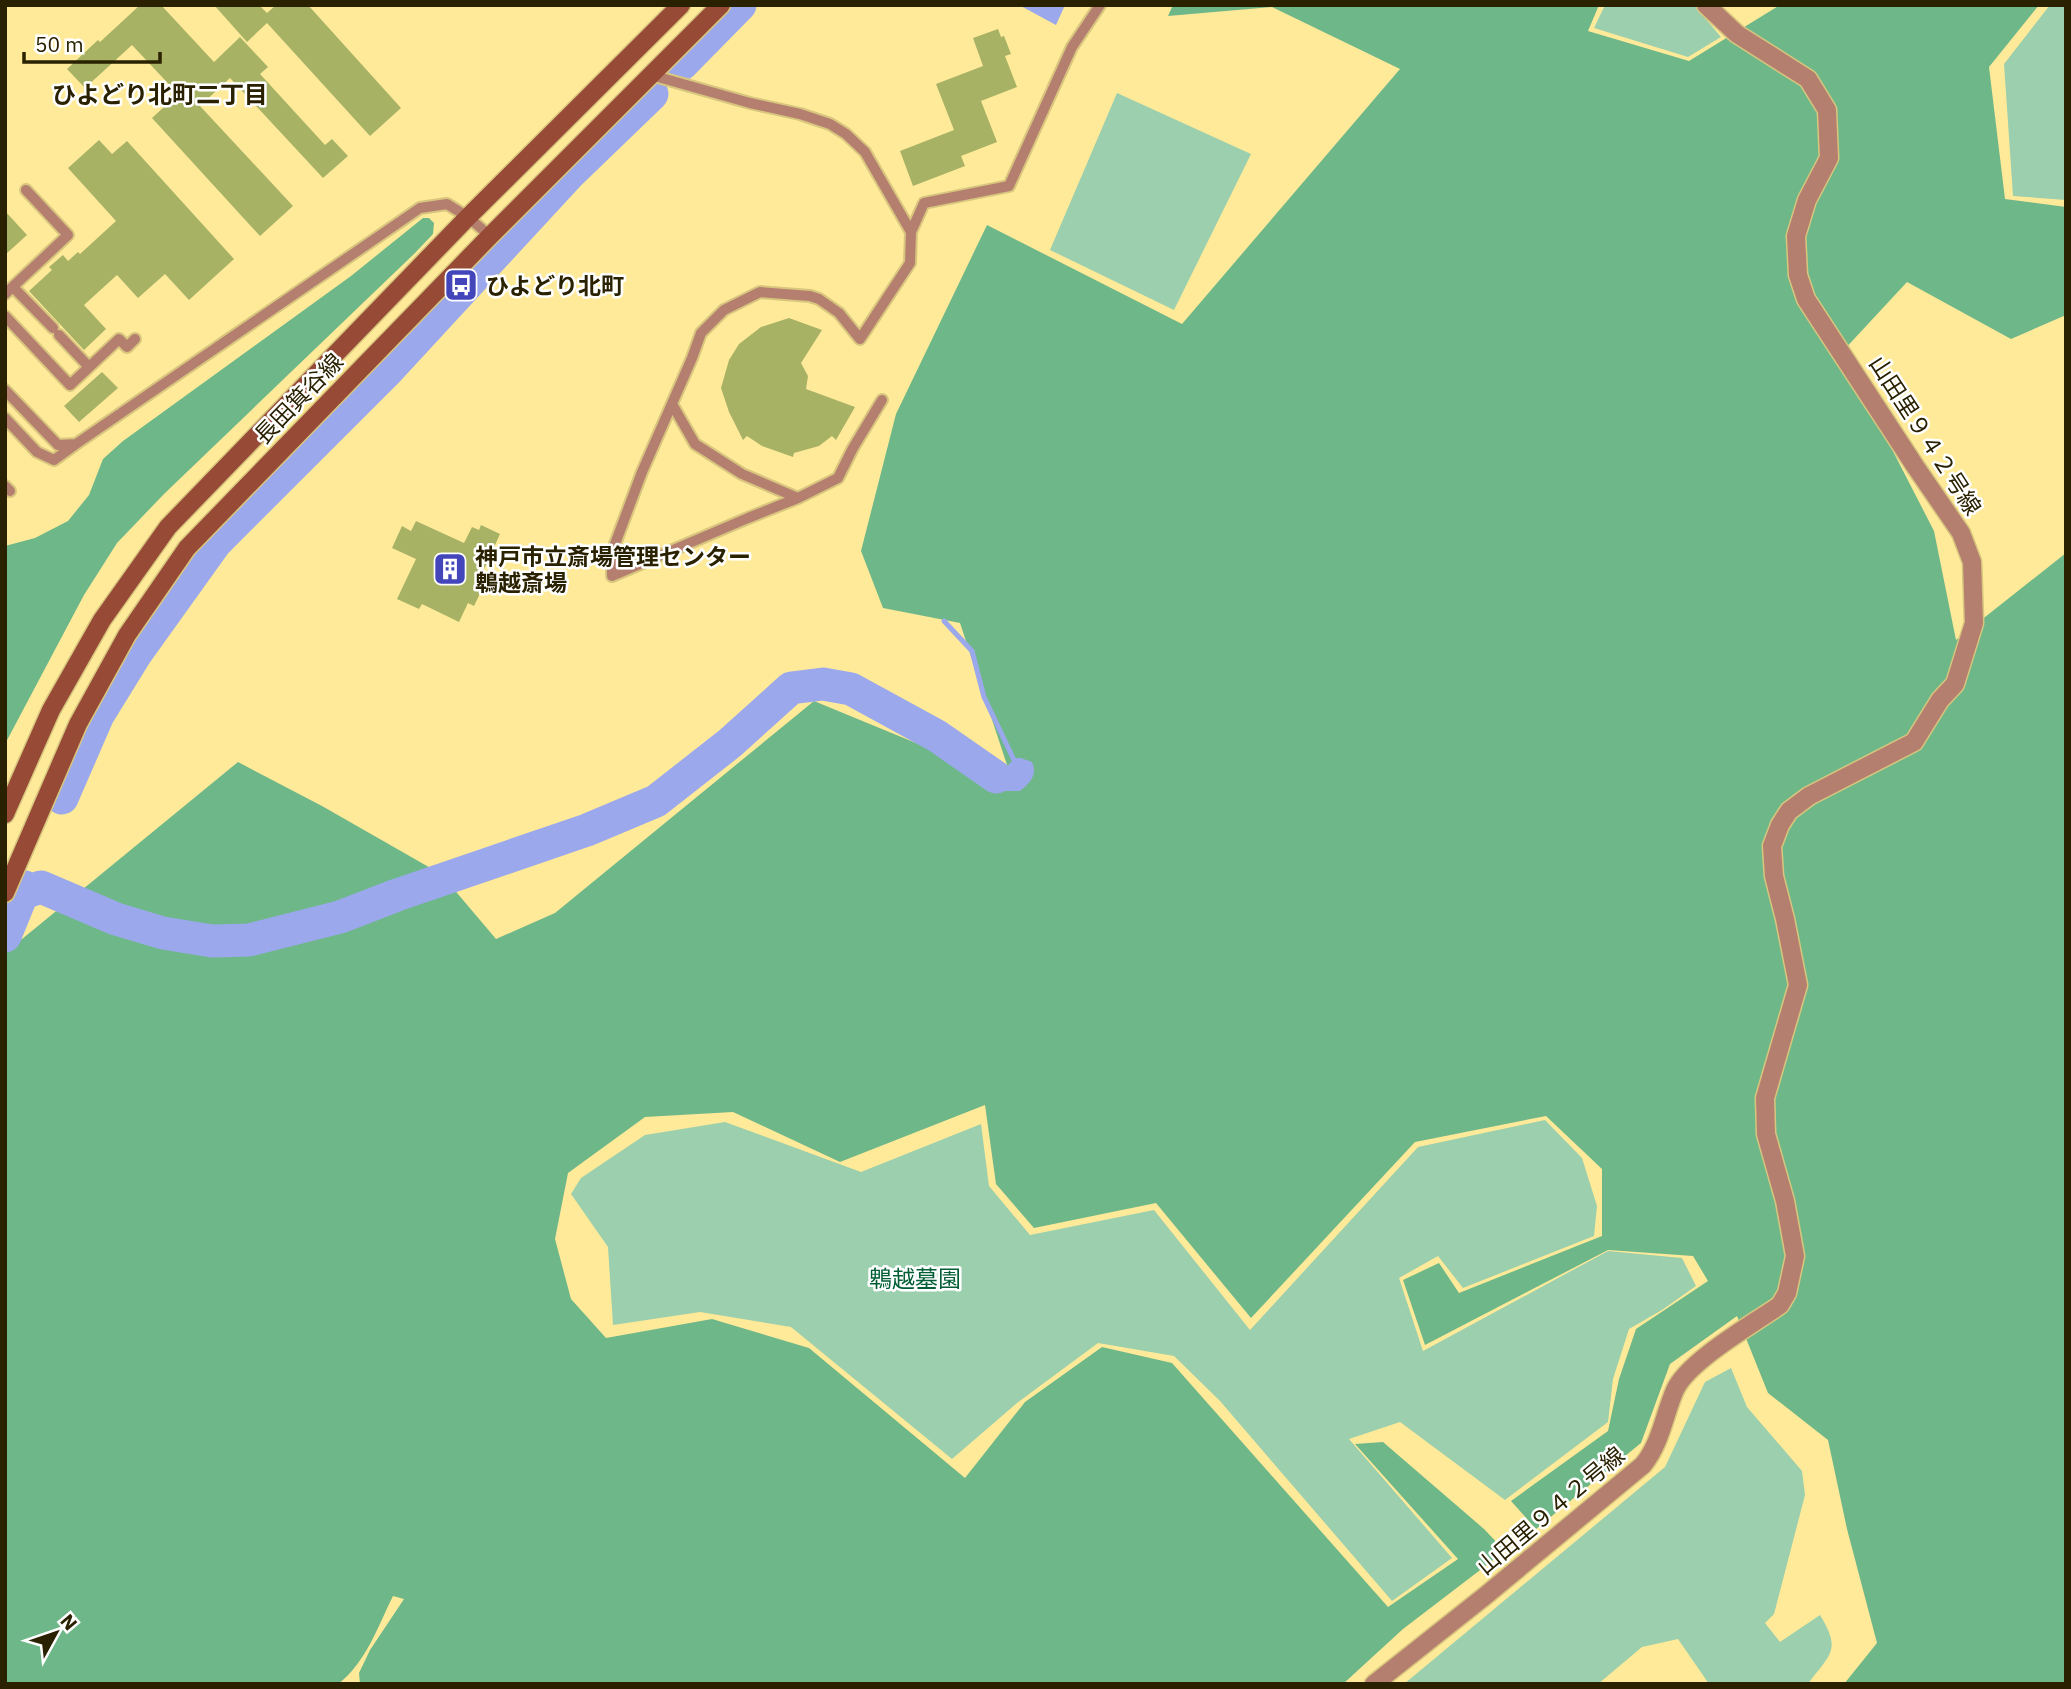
<svg xmlns="http://www.w3.org/2000/svg" width="2071" height="1689" font-family="'IBM Plex Sans','Noto Sans JP',sans-serif">
<style>
.green{fill:#9bcfad}
.forest{fill:#6eb789}
.water{fill:#9ba8eb}
.lines{fill:none;stroke-linecap:round;stroke-linejoin:round}
.stream{stroke:#9ba8eb;stroke-width:5}
.river{stroke:#9ba8eb;stroke-width:33}
.building{fill:#a7b265}
.lane-casing{stroke:#d8c67e;stroke-width:14}
.street-casing{stroke:#d8c67e;stroke-width:21}
.secondary-casing{stroke:#d8c67e;stroke-width:21}
.lane{stroke:#b57f70;stroke-width:10}
.street{stroke:#b57f70;stroke-width:18}
.secondary{stroke:#974a36;stroke-width:18}
.labels{text-anchor:middle;dominant-baseline:central;stroke-width:5;stroke-linejoin:round;paint-order:stroke}
.poi-label{font-size:23px;font-weight:bold;fill:#292100;stroke:#fff;text-anchor:start}
.street-label{font-size:23px;fill:#292100;stroke:#fff}
.park-label{font-size:23px;fill:#025f35;stroke:#fff}
.neighbourhood-label{font-size:24px;font-weight:bold;fill:#292100;stroke:#fff}
</style>
<rect width="100%" height="100%" fill="#ffea9a"/>
<path class="green" d="M1605 5H1694L1721 37 1688 57 1594 28Z
M2050 5H2066V200L2013 196 2004 64Z
M1117 93 1251 154 1174 310 1050 250Z
M1545 1120 1582 1158 1597 1206 1594 1236 1463 1288 1438 1256 1399 1278 1423 1351 1608 1251 1682 1258 1696 1286 1662 1310 1629 1329 1613 1379 1608 1422 1505 1500 1400 1422 1349 1439 1452 1558 1392 1601 1220 1401 1174 1356 1098 1343 1017 1403 952 1459 791 1327 700 1312 613 1325 608 1247 571 1194 581 1178 645 1135 725 1122 861 1172 981 1124 989 1186 1030 1235 1154 1210 1250 1330 1418 1147Z
M1731 1368 1747 1407 1802 1471 1805 1495 1774 1614 1765 1623 1780 1642 1820 1615C1842 1651 1830 1654 1808 1684H1709L1678 1639 1642 1647 1598 1684H1404L1665 1467 1705 1382Z"/>
<path class="forest" d="M1173 5H1599L1588 31 1689 61 1780 5H2039L1989 67 2005 199 2066 207V315L2011 339 1907 282 1842 352 1934 531 1956 640 2066 553V1684H1844L1877 1643 1847 1529 1828 1440 1768 1393 1737 1316 1670 1364 1641 1443 1536 1529 1511 1501 1608 1431 1619 1379 1636 1329 1708 1281 1693 1256 1608 1250 1425 1345 1403 1280 1439 1263 1459 1293 1602 1236V1169L1546 1116 1415 1142 1251 1318 1156 1203 1034 1228 996 1184 985 1105 840 1162 733 1112 645 1117 568 1173 555 1239 571 1299 606 1338 712 1319 809 1348 965 1478 1025 1402 1102 1347 1172 1363 1388 1607 1458 1559 1355 1444 1383 1442 1484 1529 1505 1551 1403 1629 1343 1684H360L359 1673 370 1650 404 1599 393 1596C378 1626 366 1663 338 1684H5V953L238 762 322 806 441 874 496 939 555 913 814 701 1013 783 960 623 883 608 861 551 896 414 987 225 1182 324 1400 69 1272 7 1168 16Z
M423 218H429L434 223 433 234 415 253 164 494 117 543 84 595 5 744V546L35 538 68 521 89 495 103 459 123 441 351 276Z"/>
<path class="water" d="M1019 5H1065L1056 25Z
M1015 758H1021L1032 762C1038 775 1030 783 1020 791H1004L994 780Z"/>
<g class="lines">
<path class="stream" d="M944 621 972 651 984 697 1014 760"/>
<path class="river" d="M682 64 740 5
M62 798 98 715 135 655 216 542 388 370 570 173 652 94
M23 893 41 887 116 919 163 933 212 941 249 940 340 917 397 895 587 830 656 801 730 743 791 688 823 684 851 689 937 736 996 777
M5 936 25 887"/>
</g>
<path class="building" d="M140 5H161L214 62 240 37 268 67 260 74 325 145 332 139 348 156 323 178 230 78 200 106 293 206 260 236 152 118 178 94 132 45 85 88 67 69 98 40 100 42Z
M214 5H259L267 13 276 5H308L401 108 370 136 267 23 247 42Z
M998 29 1001 37 1004 36 1011 54 1005 56 1017 87 981 101 997 142 961 156 965 166 913 186 900 151 954 130 936 84 983 66 973 38Z
M99 140 112 154 127 141 234 259 189 300 165 274 138 298 117 275 84 305 106 329 84 350 29 291 52 270 49 267 63 255 68 261 78 252 80 254 116 221 68 168Z
M5 211 27 235 5 255Z
M789 318 822 330 801 363 808 376 806 389 855 407 836 440 832 436 819 446 794 453 793 457 762 446 747 436 743 440 729 412 721 388 729 360 739 344 761 327Z
M102 372 118 388 79 422 64 406Z
M416 521 464 543 472 527 479 530 481 525 500 534 480 578 486 581 474 606 468 603 459 622 422 604 419 609 397 599 416 559 392 548 402 526 411 531Z"/>
<g class="lines">
<defs>
<path id="lane" d="M651 75 750 103 800 114 830 124 846 134 865 152 911 232 910 263 860 339 839 313 819 299 810 296 760 292 724 310 701 333 692 358 642 472 612 552V576L748 518 798 498 838 478 853 448 882 400
M911 232 924 203 1009 186 1072 47 1100 5
M13 287 53 328
M5 294 68 235 26 190
M5 316 70 385 119 339 127 347 135 339
M59 335 89 367
M5 390 58 445 76 444 420 208 447 204 468 217 490 236
M672 404 695 444 742 474 798 498
M5 418 37 452 54 460 76 444
M5 486 10 491"/>
<path id="street" d="M1374 1684 1485 1596 1643 1465C1661 1443 1664 1415 1675 1390 1688 1361 1753 1324 1780 1305L1787 1293 1795 1256 1785 1201 1766 1134 1765 1098 1798 985 1785 919 1774 876 1772 846 1780 825 1789 811 1809 796 1914 742 1940 700 1955 684 1974 623 1972 562 1961 533 1915 466 1806 299 1798 275 1796 236 1807 200 1829 158 1827 110 1808 79 1737 34 1706 5"/>
<path id="secondary" d="M5 814 51 710 102 620 168 527 468 217 681 5
M5 893 78 724 127 635 187 548 490 236 721 5"/>
</defs>
<use href="#lane" class="lane-casing"/>
<use href="#street" class="street-casing"/>
<use href="#secondary" class="secondary-casing"/>
<use href="#lane" class="lane"/>
<use href="#street" class="street"/>
<use href="#secondary" class="secondary"/>
</g>
<defs>
<symbol id="bus-square" viewBox="-11 -11 22 22"><rect x="-9" y="-9" width="18" height="18" rx="4" fill="#4346bb" stroke="#fff"/><path d="M-5-6H5V4H4V6H2V4H-2V6H-4V4H-5ZM-3.5-4V0h7V-4ZM-3.5 1.2v1.5H-2V1.2ZM2 1.2v1.5H3.5V1.2Z" fill="#fff"/></symbol>
<symbol id="building-square" viewBox="-11 -11 22 22"><rect x="-9" y="-9" width="18" height="18" rx="4" fill="#4346bb" stroke="#fff"/><path d="M-4-6H4V6H1V3H-1V6H-4ZM-2.5-4.3h1.7v1.8h-1.7ZM.8-4.3h1.7v1.8H.8ZM-2.5-1h1.7V.8h-1.7ZM.8-1h1.7V.8H.8Z" fill="#fff"/></symbol>
</defs>
<g fill-rule="evenodd">
<use href="#bus-square" x="442" y="266" width="38" height="38"/>
<use href="#building-square" x="431" y="550" width="38" height="38"/>
</g>
<g class="labels">
<g class="poi-label">
<text x="486" y="285">ひよどり北町</text>
<text x="475" y="556">神戸市立斎場管理センター<tspan x="475" dy="26">鵯越斎場</tspan></text>
</g>
<g class="street-label">
<text transform="translate(298 398) rotate(-46)">長田箕谷線</text>
<text transform="translate(1926 435) rotate(57)">山田里９４２号線</text>
<text transform="translate(1550 1510) rotate(-40)">山田里９４２号線</text>
</g>
<g class="park-label">
<text x="915" y="1278">鵯越墓園</text>
</g>
<g class="neighbourhood-label">
<text x="160" y="94">ひよどり北町二丁目</text>
</g>
</g>
<rect width="2071" height="1689" fill="none" stroke="#292100" stroke-width="14"/>
<g transform="translate(56 1633) rotate(50)" stroke="#ffffff" stroke-width="5" paint-order="stroke">
<path d="M0-5L12 26L0 18L-12 26Z" fill="#292100"/>
<text y="-10" font-size="19" font-weight="bold" text-anchor="middle" fill="#292100">N</text>
</g>
<path d="M24 52v10h136v-10" fill="none" stroke="#292100" stroke-width="3.5"/>
<text x="35" y="52" font-size="21" fill="#292100" stroke="#ffffff" stroke-width="5" paint-order="stroke">50 m</text>
</svg>
